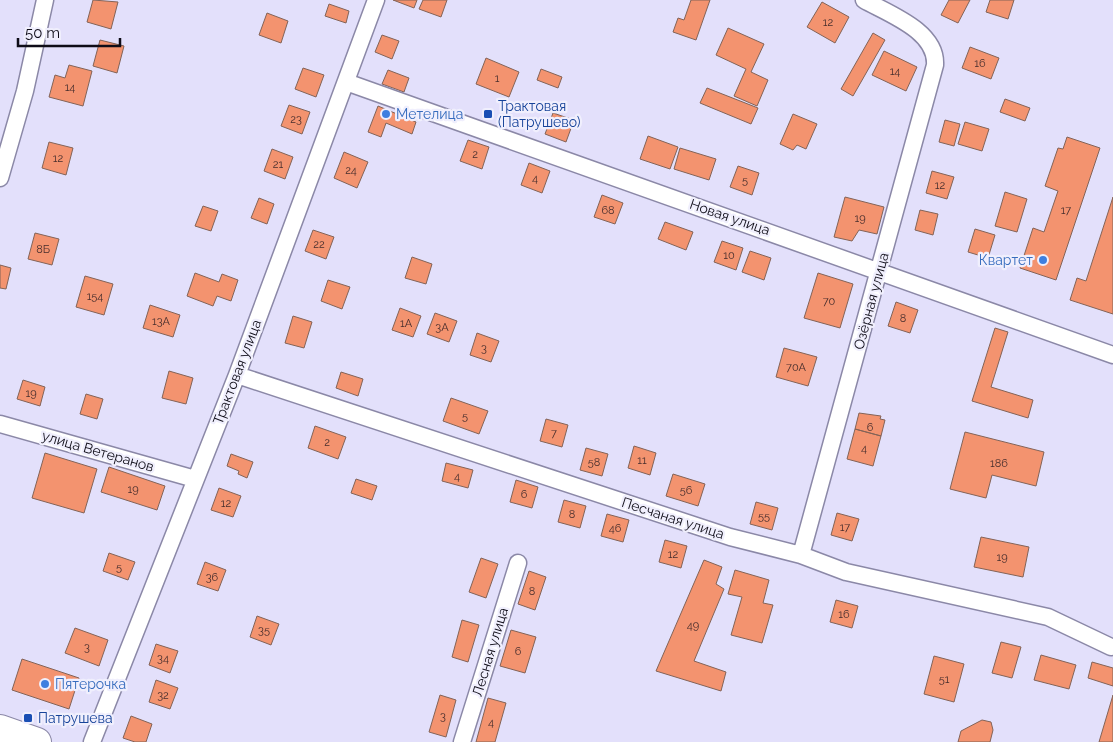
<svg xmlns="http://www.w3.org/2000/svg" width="1113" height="742" font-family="Raleway,sans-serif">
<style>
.building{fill:#f3936f;stroke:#836357}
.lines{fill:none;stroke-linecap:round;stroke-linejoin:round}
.minor-casing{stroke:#8b88a7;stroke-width:19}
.trunk-casing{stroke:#8b88a7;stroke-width:30}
.minor{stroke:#fff;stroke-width:16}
.trunk{stroke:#fff;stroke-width:28}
.shop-dot{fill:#3f7fe0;stroke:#f0effd;stroke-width:2}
.transit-dot{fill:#1a4fb4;stroke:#f0effd;stroke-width:2}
.labels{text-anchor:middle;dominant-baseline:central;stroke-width:4.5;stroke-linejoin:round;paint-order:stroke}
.number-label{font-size:11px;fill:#472e2d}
.transit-label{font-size:14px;fill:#164399;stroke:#f0effd;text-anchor:start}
.shop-label{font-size:14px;fill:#366cbe;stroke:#f0effd;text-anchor:start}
.street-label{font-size:14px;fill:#0e0c17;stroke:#f0effd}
</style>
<rect width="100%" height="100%" fill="#e3e0fb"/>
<path class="building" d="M93 0 118 2 111 29 87 22Z
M393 0H417L414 8Z
M423 0H447L441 17 419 9Z
M691 0H710L696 40 673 32 678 18 684 20Z
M949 0H970L958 23 941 15Z
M990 0H1014L1008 19 986 12Z
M822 2 849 17 835 43 807 27Z
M329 4 349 11 346 23 325 16Z
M267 13 288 21 281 43 259 35Z
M728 28 764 44 751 72 768 80 757 106 734 96 746 69 716 55Z
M873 33 885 40 853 96 841 89Z
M382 35 399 41 392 59 375 52Z
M100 40 124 46 117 73 93 66Z
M970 47 999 58 991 79 962 68Z
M884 51 917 67 906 91 872 75Z
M486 58 519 72 509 97 476 84Z
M69 65 92 71 83 106 49 97 55 75 65 78Z
M303 68 324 75 316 97 295 89Z
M541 69 562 77 558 88 537 80Z
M388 70 409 78 404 92 382 84Z
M707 88 758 108 751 124 700 103Z
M1005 99 1030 108 1025 121 1000 112Z
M289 105 310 112 302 134 281 126Z
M378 106 416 122 412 134 386 123 381 137 368 132Z
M553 113 574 120 566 142 545 134Z
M793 114 817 124 806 149 797 145 793 150 780 144Z
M945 120 960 124 954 146 939 142Z
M965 122 989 129 982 151 958 144Z
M648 136 678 147 670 169 640 159Z
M1067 137 1100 148 1056 280 1020 268 1033 228 1044 232 1058 191 1045 186 1058 148 1063 149Z
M468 140 489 147 482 169 460 161Z
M49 142 73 148 66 175 42 168Z
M680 148 716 159 709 180 674 169Z
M272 149 293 157 285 179 264 171Z
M344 152 368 162 357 188 334 178Z
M529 163 550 171 542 193 521 185Z
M738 166 759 173 752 195 730 187Z
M932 171 954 177 947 199 926 193Z
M1005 192 1027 199 1017 232 995 226Z
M602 195 623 203 615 224 594 217Z
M845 197 884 207 877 234 859 230 852 241 834 237Z
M1113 197V314L1070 300 1077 278 1086 281Z
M259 198 274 204 267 224 251 218Z
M203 206 218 211 211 231 195 226Z
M920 210 938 214 933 235 915 230Z
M665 222 693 232 686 250 658 239Z
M975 229 995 235 988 258 968 252Z
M313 230 334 237 326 259 305 251Z
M35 233 59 239 52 265 28 259Z
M722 241 743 248 736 270 714 262Z
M750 251 771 258 764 280 742 272Z
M412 257 432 264 426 284 405 278Z
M0 265 11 268 6 289 0 288Z
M195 273 219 282 222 274 238 280 231 301 217 296 213 306 187 296Z
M818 273 853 284 840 328 804 318Z
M85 276 113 284 104 315 76 307Z
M328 280 350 287 342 309 321 301Z
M896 302 918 310 910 333 888 326Z
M150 305 180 315 173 337 143 328Z
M400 308 421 316 413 337 392 330Z
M435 313 457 321 449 342 427 334Z
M293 316 312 322 304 348 285 343Z
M995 328 1008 332 991 387 1033 400 1028 418 972 401Z
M477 333 499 341 491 362 470 355Z
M784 348 817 357 808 386 776 377Z
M169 371 193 378 186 404 162 398Z
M341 372 363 379 358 396 336 388Z
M23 380 45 387 40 406 17 399Z
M86 394 103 399 97 419 80 414Z
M451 398 488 411 479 434 443 421Z
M859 413 881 416 880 419 885 420 881 436 855 429Z
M546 419 568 425 562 447 540 441Z
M315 426 346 437 338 459 308 448Z
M855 429 881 436 873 466 847 459Z
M965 432 1044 452 1036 486 992 475 986 498 950 489Z
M634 446 656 453 650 475 628 468Z
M586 448 608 454 602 476 580 470Z
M45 453 97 469 84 513 32 498Z
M231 454 253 462 247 478 238 474 239 471 227 466Z
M446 463 473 470 468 488 442 481Z
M109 467 165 486 157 510 101 492Z
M673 474 705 484 698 506 666 496Z
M356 479 377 486 372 500 351 493Z
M516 480 538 487 532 508 510 502Z
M219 488 241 496 233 517 211 510Z
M564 500 586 506 580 528 558 522Z
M756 502 778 508 772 530 750 524Z
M837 513 859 519 852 541 831 535Z
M607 514 629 520 623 542 601 536Z
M981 537 1029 547 1023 577 974 567Z
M665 540 687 546 681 568 659 562Z
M109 553 135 562 128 580 103 571Z
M481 558 498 564 486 598 469 592Z
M704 560 722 567 716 584 724 589 694 661 726 672 721 691 656 671Z
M205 562 226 570 218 591 197 584Z
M735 570 769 580 763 603 773 605 762 643 731 635 742 597 728 594Z
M529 571 546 577 535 610 518 604Z
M836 600 858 606 852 628 830 622Z
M257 616 279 624 271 645 250 637Z
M462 620 479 625 468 662 452 657Z
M75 628 108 640 99 666 65 653Z
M511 630 536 637 525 673 500 666Z
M1001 642 1021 647 1012 678 992 673Z
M156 644 178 651 170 673 149 665Z
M1041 655 1076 665 1069 689 1034 680Z
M934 656 964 664 954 702 924 694Z
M22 659 79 678 69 709 12 690Z
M1092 662 1113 668V686L1088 678Z
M156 680 178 688 170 709 149 702Z
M440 695 456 700 446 737 429 732Z
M1113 695V742H1099Z
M488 698 506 703 495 742H476Z
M131 716 152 724 146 742H135L123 738Z
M982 720 991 722 993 730 990 742H958L961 731Z"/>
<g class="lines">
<defs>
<path id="minor" d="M346 82 1113 355
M0 178 25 91 45 0
M237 375 730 537 801 555 846 572 1048 617 1111 647
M0 424 195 479
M801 555 935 65C937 31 889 14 864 0
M92 742 237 375 376 0
M462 742 518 563"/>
<path id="trunk" d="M0 729 37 742"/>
</defs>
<use href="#minor" class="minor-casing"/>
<use href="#trunk" class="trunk-casing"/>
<use href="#minor" class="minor"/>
<use href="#trunk" class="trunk"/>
</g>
<g class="shop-dot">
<circle cx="386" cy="114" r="5"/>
<circle cx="1043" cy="260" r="5"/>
<circle cx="45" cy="684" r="5"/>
</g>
<g class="transit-dot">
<rect x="483" y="109" width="10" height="10" rx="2.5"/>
<rect x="23" y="713" width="10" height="10" rx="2.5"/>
</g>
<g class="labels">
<g class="number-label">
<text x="828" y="22">12</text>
<text x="980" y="63">16</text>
<text x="895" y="71">14</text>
<text x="497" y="78">1</text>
<text x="70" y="87">14</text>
<text x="296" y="119">23</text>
<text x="475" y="154">2</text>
<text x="58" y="158">12</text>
<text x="278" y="164">21</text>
<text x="351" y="170">24</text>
<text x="535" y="178">4</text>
<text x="745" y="180">5</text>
<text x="940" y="185">12</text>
<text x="608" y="210">68</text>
<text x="1066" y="210">17</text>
<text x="860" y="218">19</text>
<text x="319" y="244">22</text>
<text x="43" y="249">8Б</text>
<text x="729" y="255">10</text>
<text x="95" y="296">154</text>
<text x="829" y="301">70</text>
<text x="903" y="318">8</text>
<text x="161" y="321">13А</text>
<text x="406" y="323">1А</text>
<text x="442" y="327">3А</text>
<text x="484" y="348">3</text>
<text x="796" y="367">70А</text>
<text x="31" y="393">19</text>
<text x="465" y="416">5</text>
<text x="870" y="427">6</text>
<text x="554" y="433">7</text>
<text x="327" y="442">2</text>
<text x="864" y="448">4</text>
<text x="642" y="460">11</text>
<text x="594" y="462">58</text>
<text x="999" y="463">186</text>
<text x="457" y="476">4</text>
<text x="133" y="489">19</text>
<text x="686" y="490">56</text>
<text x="524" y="494">6</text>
<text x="226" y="503">12</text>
<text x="572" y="514">8</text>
<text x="764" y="516">55</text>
<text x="845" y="527">17</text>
<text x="615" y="528">46</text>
<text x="673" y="554">12</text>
<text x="1002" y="557">19</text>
<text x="119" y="567">5</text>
<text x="212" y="577">36</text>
<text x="532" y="591">8</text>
<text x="844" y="614">16</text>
<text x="693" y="625">49</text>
<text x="264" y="630">35</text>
<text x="87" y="647">3</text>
<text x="518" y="651">6</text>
<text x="163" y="658">34</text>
<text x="944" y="679">51</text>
<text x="163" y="695">32</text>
<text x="443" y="716">3</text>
<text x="491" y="722">4</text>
</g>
<g class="transit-label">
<text x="498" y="106">Трактовая<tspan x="498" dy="16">(Патрушево)</tspan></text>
<text x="38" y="718">Патрушева</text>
</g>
<g class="shop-label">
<text x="396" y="114">Метелица</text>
<text x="1033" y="260" text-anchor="end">Квартет</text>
<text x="55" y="684">Пятерочка</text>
</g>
<g class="street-label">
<text transform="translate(730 217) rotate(19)">Новая улица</text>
<text transform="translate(871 301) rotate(-75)">Озёрная улица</text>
<text transform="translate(237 372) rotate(-69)">Трактовая улица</text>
<text transform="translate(98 451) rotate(16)">улица Ветеранов</text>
<text transform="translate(673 518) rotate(18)">Песчаная улица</text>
<text transform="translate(490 652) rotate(-73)">Лесная улица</text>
</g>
</g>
<path d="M18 38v8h102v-8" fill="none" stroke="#0e0c17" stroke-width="2.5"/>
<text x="25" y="38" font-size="15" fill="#0e0c17" stroke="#f0effd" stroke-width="4" paint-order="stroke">50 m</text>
</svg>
